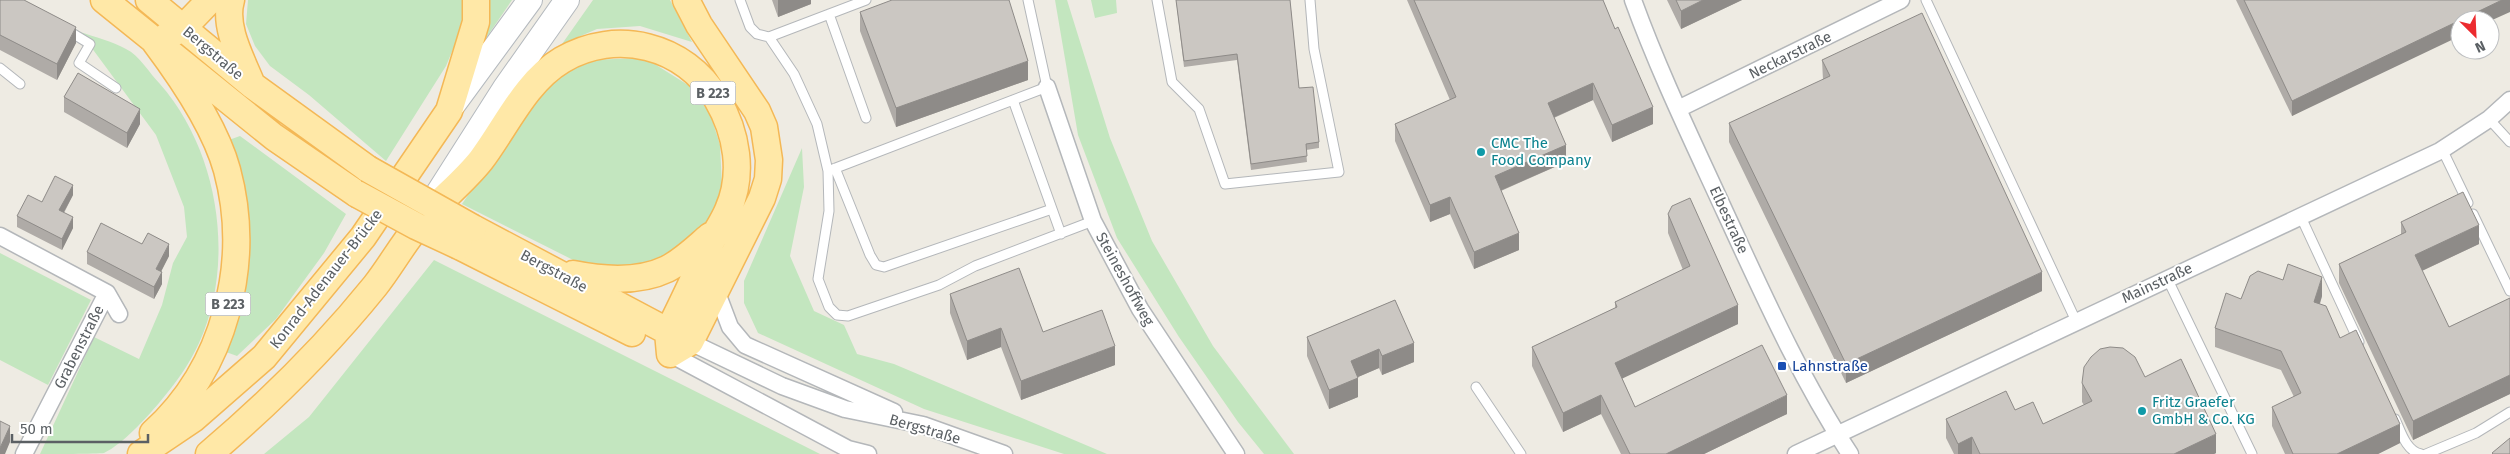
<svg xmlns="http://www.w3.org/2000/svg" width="2510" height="454" font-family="'Fira Sans',sans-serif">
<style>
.green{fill:#c3e6bf}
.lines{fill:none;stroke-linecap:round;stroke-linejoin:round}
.service-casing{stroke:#b4b7ba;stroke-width:11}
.minor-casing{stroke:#b4b7ba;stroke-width:19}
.secondary-casing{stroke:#b4b9be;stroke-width:26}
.primary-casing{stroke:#f4b856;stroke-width:29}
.service{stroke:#fff;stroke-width:9}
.minor{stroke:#fff;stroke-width:16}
.secondary{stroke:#fff;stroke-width:24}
.primary{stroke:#ffe8a7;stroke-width:26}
.primary-bridge-casing{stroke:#f4b856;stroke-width:29;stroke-linecap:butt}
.primary-bridge{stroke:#ffe8a7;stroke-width:26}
.wall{fill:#afaba7}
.shaded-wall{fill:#8e8b88}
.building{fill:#cbc7c2;stroke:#8e8b88}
.culture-dot{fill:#0f9aa8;stroke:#fff;stroke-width:2}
.transit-dot{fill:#1a4fb4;stroke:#fff;stroke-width:2}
.labels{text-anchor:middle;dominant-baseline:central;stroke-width:4;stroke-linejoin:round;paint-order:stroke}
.shield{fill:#fff;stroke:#8c9092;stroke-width:1}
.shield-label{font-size:14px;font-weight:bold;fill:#5b6064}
.street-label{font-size:15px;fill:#5b6064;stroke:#fff}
.culture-label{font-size:15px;fill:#0d838f;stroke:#fff;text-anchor:start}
.transit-label{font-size:15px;fill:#164399;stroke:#fff;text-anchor:start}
</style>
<rect width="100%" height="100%" fill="#eeebe3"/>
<path class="green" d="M248 0H465L460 32 446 66 386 161 309 95 270 66 255 46 246 24Z
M487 0H512L484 41Z
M593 0H670L692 42 640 26 597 29 562 44Z
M1055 0H1067L1110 138 1152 241 1213 346 1294 454H1264L1238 422 1179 337 1117 238 1078 135Z
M1091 0H1116L1117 13 1095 18Z
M80 32C95 37 112 41 126 49 139 55 150 74 160 84 219 151 236 262 199 343 189 365 175 384 159 403 146 418 123 444 104 453 96 454 52 454 40 454L94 337 139 359 162 305 173 263 187 237 184 207 156 135Z
M645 58 688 85 710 113 720 145 722 186 710 222 683 248 644 267 595 271 462 204 540 89 586 60Z
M240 136 346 214 324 253 276 319 237 356 226 352 246 295 245 241 226 141Z
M802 148 804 187 790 256 814 311 844 325 857 354 894 364 1107 454H1064L924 409 758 333 744 303V281Z
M0 253 91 300 48 385 0 360Z
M434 260 820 454H264L309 417Z"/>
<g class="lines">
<defs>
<path id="service" d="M740 0 750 27 757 34 769 37 794 74 817 124 828 171 829 211 818 279 829 307 837 315 848 316 939 285 975 266 1093 221
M1157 0 1172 82 1199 109 1225 184 1339 172 1314 49 1310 0
M1926 0 2076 321
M829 14 866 118
M67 30 90 44 79 63 116 88
M769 37 866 0
M0 68 20 84
M1013 100 1061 234
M2489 119 2510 142
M2442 149 2468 203
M835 168 870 255 876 265 884 267 1052 209
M828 171 1047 87 1028 0
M2473 214 2510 291
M2300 215 2359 342
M2167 278 2252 454
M1476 387 1521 454
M2395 419C2401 432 2406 451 2421 454
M2426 454 2476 433 2510 412"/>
<path id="minor" d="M1633 0C1659 72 1693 142 1725 212 1763 294 1800 378 1850 454
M1047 87 1093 221 1140 309 1236 454
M1678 109 1901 0
M0 236 107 293 119 314
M716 290 730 327 745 345 894 412
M690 342 782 386 845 409 923 425 1004 454
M670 354 848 449 868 454
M24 454 107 293
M1796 454 2440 151 2489 119 2510 100"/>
<path id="secondary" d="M453 105 530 0
M433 201 505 88 567 0"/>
<path id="primary" d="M104 0 274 137 357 194
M149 0 252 85 368 169
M231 0C223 27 242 60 252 85
M167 36 183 28 210 0
M473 228 684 340
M459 246 632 333
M573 274C603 280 638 283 667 269 683 261 697 247 710 236
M670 354 690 342 762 198 768 179 769 160 764 127 757 111 699 25 686 0
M153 433C225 368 252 263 227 170 215 126 182 78 155 42
M141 454 193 419 264 357 363 237 449 111 476 22V0
M209 454C269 403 325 348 375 286 390 267 402 245 417 227 436 203 462 184 481 160 506 127 525 82 562 60 616 28 685 45 717 99 737 133 744 174 728 210 723 222 715 233 710 244 696 274 683 303 668 332L670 354"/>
</defs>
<use href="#service" class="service-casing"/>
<use href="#minor" class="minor-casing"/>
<use href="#secondary" class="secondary-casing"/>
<use href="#primary" class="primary-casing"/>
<use href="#service" class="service"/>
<use href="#minor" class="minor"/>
<use href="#secondary" class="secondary"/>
<use href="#primary" class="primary"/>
<defs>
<path id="primary-bridge" d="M368 169 473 228
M357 194 416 226 459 246"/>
</defs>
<use href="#primary-bridge" class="primary-bridge-casing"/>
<use href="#primary-bridge" class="primary-bridge"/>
</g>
<path class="wall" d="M0 0 76 43 57 80 0 50Z
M772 0H811V4L778 17Z
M1176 0H1290L1299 88 1319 142V148L1306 150 1307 162 1251 170 1237 60 1184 67Z
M1407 0H1603L1653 124 1612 142 1593 100 1554 118 1566 162 1501 191 1519 250 1474 269 1450 214 1430 222 1395 141V124L1450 100Z
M1667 0H1742L1681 29Z
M2236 0H2510L2292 116Z
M860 12 1028 80 896 127 860 31Z
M1822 60 2042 291 1846 383 1729 142V123L1823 80Z
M64 97 140 124 127 148 64 112Z
M73 195 64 213 73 228 62 250 17 227V216L42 202Z
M1668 214 1738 324 1622 378 1635 407 1787 414 1704 454H1621L1601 414 1563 432 1532 366V347L1615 308V302L1683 270 1668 233Z
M2401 222 2479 244 2422 271 2449 327 2510 298V394L2413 440 2339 283V264L2401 235Z
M142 244 169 256 161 272 162 284 154 299 87 264V252Z
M950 294 1043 332 1115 365 1021 400 1001 347 967 360 950 313Z
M2322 296 2320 304 2340 338 2400 443 2378 454H2285L2272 426V407L2294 397 2281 370 2215 347V328L2241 299Z
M1395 300 1414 362 1382 375 1379 368 1358 377V397L1329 409 1307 356V337Z
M2145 377 2216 453 2214 454H1954L1946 438V419L2015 410 2043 424 2084 405 2082 402V383Z"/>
<path class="shaded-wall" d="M778 0H811V4L778 17Z
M1703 0H1742L1681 29V11Z
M2502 0H2510V12L2490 21V20H2460Z
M2460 20V36L2292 116V101Z
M76 27V43L57 80V64Z
M1028 61V80L896 127V108Z
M1593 83V100L1548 120V103Z
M1653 107V124L1612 142V125Z
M140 109V124L127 148V133Z
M1566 145V162L1495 193V176Z
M73 185V195L59 221V210Z
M1450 197V214L1430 222V205Z
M73 217V228L62 250V239Z
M2479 225V244L2415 274V255Z
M1519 233V250L1474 269V252Z
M169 244V256L156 281V269Z
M162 272V284L154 299V287Z
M2042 272V291L1846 383V364Z
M2322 277V296L2314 321V302Z
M1738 305V324L1615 382V363Z
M1001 328V347L967 360V341Z
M1414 343V362L1382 375V356Z
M1115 346V365L1021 400V381Z
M1379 349V368L1351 380V361Z
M2510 375V394L2413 440V421Z
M1358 378V397L1329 409V390Z
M1601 395V414L1563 432V413Z
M1787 395V414L1704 454H1666Z
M2400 424V443L2378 454H2337Z
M10 426V442L5 454H0V448Z
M2216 434V453L2214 454H2174Z
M1972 437V454H1958V444Z"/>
<path class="building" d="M0 0H24L76 27 57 64 0 35Z
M892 0H1009L1028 61 896 108 860 12Z
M1176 0H1290L1299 88 1313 87 1319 142 1306 144 1307 156 1251 164 1237 54 1184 61Z
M1414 0H1603L1615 29 1618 27 1653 107 1612 125 1593 83 1548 103 1566 145 1495 176 1519 233 1474 252 1450 197 1430 205 1395 124 1456 97Z
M1676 0H1703L1681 11Z
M2244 0H2502L2292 101Z
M1922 13 2042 272 1846 364 1729 123 1830 76 1822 60Z
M78 73 140 109 127 133 64 97Z
M55 176 73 185 59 210 73 217 62 239 17 216 28 195 42 202Z
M2463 192 2479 225 2415 255 2449 327 2510 298V375L2413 421 2339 264 2406 232 2401 222Z
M1690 198 1738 305 1615 363 1635 407 1762 345 1787 395 1666 454H1630L1601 395 1563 413 1532 347 1617 307 1615 302 1690 266 1668 214 1672 206Z
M101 223 142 244 148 233 169 244 156 269 162 272 154 287 87 252Z
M2288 264 2322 277 2314 302 2326 306 2340 338 2356 330 2400 424 2337 454H2293L2272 407 2301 393 2281 351 2215 328 2226 293 2241 299 2250 276 2258 271 2283 280Z
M1019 268 1043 332 1102 310 1115 346 1021 381 1001 328 967 341 950 294Z
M1395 300 1414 343 1382 356 1379 349 1351 361 1358 378 1329 390 1307 337Z
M2110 347 2123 348 2135 357 2145 377 2181 359 2216 434 2174 454H1980L1972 437 1958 444 1946 419 2006 391 2015 410 2033 402 2043 424 2092 401 2082 383 2084 367 2091 357 2100 349Z
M0 421 10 426 0 448Z
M2510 438V454H2493L2492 453Z"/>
<g class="culture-dot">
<circle cx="1481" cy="152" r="5"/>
<circle cx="2142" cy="411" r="5"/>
</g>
<rect class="transit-dot" x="1777" y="361" width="10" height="10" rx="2.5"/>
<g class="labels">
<g class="shield">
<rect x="690.5" y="81.5" width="45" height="23" rx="4"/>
<rect x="205.5" y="292.5" width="45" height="23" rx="4"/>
</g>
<g class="shield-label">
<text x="713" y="93">B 223</text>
<text x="228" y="304">B 223</text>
</g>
<g class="street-label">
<text transform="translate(213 53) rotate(40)">Bergstraße</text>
<text transform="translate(1790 55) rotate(-26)">Neckarstraße</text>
<text transform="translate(1729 220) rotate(65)">Elbestraße</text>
<text transform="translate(554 271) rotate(28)">Bergstraße</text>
<text transform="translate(326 279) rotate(-52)">Konrad-Adenauer-Brücke</text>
<text transform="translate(1125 279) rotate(61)">Steineshoffweg</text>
<text transform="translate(2157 283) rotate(-25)">Mainstraße</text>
<text transform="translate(79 347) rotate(-63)">Grabenstraße</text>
<text transform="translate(925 429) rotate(16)">Bergstraße</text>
</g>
<g class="culture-label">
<text x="1491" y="143">CMC The<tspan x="1491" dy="17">Food Company</tspan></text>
<text x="2152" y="402">Fritz Graefer<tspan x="2152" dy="17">GmbH &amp; Co. KG</tspan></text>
</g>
<g class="transit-label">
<text x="1792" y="366">Lahnstraße</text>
</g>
</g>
<g transform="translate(2475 35) rotate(156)"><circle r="24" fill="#ffffff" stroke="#bdbfc1"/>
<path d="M0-4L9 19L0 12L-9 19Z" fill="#ec2b2f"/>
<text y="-8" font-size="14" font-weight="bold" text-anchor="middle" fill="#5b6064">N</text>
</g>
<path d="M12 434v8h136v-8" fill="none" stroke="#5b6064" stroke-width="2.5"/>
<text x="20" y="434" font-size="15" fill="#5b6064" stroke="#ffffff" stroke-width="4" paint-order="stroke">50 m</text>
</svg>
